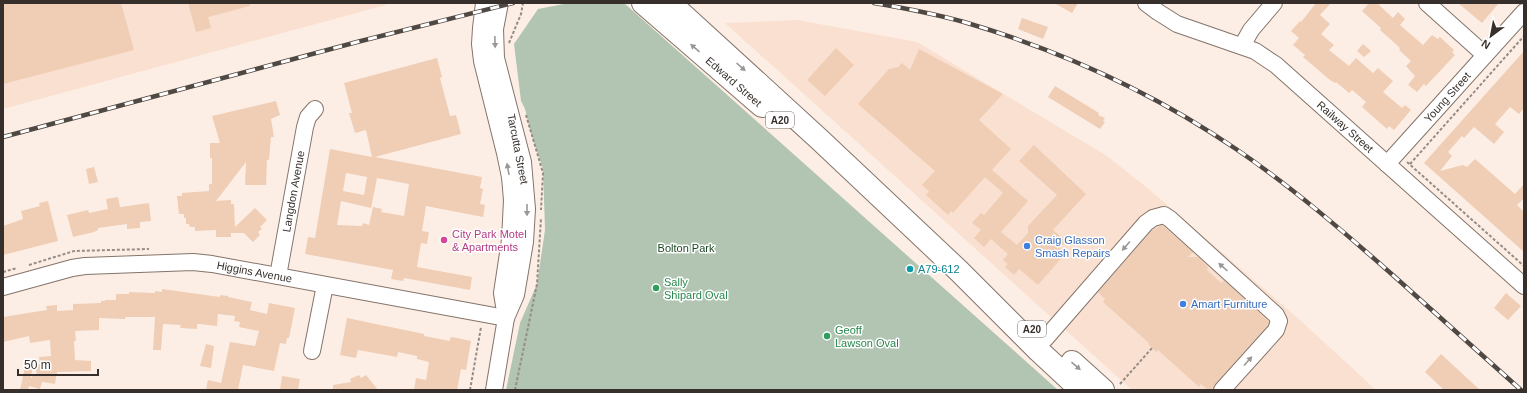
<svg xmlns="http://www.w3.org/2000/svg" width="1527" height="393" font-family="Arial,sans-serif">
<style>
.built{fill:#fae0d0}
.green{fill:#b1c5b2}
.building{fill:#efceb5;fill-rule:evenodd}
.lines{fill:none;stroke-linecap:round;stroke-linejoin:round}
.minor-casing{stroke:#84746a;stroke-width:18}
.highway-casing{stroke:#84746a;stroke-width:24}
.path{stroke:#968b85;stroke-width:2;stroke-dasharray:3 2;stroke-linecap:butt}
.minor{stroke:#fff;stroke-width:16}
.highway{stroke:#fff;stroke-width:22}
.rail-casing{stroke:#504843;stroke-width:4.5}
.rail{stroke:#fff;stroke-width:3;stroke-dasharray:9;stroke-linecap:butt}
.oneway{fill:#9a9795}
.hotel-dot{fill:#d1479c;stroke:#fff;stroke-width:1.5}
.shop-dot{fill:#3f7fe0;stroke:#fff;stroke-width:1.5}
.culture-dot{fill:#0f9aa8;stroke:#fff;stroke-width:1.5}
.leisure-dot{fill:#2e9e5b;stroke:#fff;stroke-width:1.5}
.labels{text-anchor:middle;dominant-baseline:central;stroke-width:3;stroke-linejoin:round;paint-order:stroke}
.shield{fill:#fff;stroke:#726d6b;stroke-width:1}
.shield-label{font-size:10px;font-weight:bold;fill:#362f2b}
.street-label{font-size:11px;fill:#362f2b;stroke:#fff}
.hotel-label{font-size:11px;fill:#b23c85;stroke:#fff;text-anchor:start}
.shop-label{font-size:11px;fill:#366cbe;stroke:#fff;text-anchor:start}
.park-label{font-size:11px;fill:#1c4721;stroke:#fff}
.culture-label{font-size:11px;fill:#0d838f;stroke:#fff;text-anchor:start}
.leisure-label{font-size:11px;fill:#27864d;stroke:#fff;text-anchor:start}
</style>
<rect width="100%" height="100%" fill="#fdeee5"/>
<path class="built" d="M3 3H384L386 5 3 109Z
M798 20 917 42 1107 156 1150 190 1301 321 1376 390H1132L725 23Z"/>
<path class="green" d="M569 3H624L1058 390H506L520 323 537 284 545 230 543 169 531 133 525 109 521 101 514 44 538 9Z"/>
<path class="building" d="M3 3H121L134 50 3 84Z
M188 3H250V6L208 17 211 28 196 32Z
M1054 3H1078L1072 13Z
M1316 3H1331L1320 15 1330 24 1321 34 1334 45 1329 50 1349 66 1356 58 1373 73 1378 68 1393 81 1383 92 1402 108 1405 105 1411 110 1394 130 1389 126 1387 129 1362 107 1366 102 1352 90 1349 93 1336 82 1335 83 1330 80 1303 57 1305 55 1293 45 1299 38 1291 31 1300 21 1301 22Z
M1369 3H1377L1393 18 1398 12 1405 19 1400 25 1423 45 1432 35 1438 39 1440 37 1454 50 1452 52 1455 55 1426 86 1424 84 1417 92 1408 85 1415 76 1406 66 1411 61 1399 50 1400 48 1380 30 1381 28 1362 11Z
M1458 3H1499L1482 23Z
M1022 18 1048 27 1043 39 1018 29Z
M1363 44 1371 51 1364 57 1357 51Z
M836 48 854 65 825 96 807 80Z
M919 49 1003 94 979 120 1011 149 992 170 1028 201 1001 232 1017 245 1028 233V226L1057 195 1019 161 1034 145 1086 194 1053 230 1066 241 1060 248 1066 253 1038 285 1019 269 1014 275 1005 267 1008 264 1003 260 1008 254 991 239 984 247 974 238 981 230 972 223 981 213 984 215 1003 193 985 177 953 213 951 211 948 215 926 195 929 191 922 185 935 171 858 104 889 69 898 67 902 63 910 70Z
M1524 51V108L1519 114 1510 107 1495 124 1504 132 1494 144 1474 127 1464 138 1462 136 1448 152 1452 156 1440 171 1463 165 1467 167 1475 159 1515 194 1524 184V198L1517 205 1524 212V252L1424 163Z
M437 58 442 77 440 78 450 116 456 115 461 134 375 157 482 177 480 188 483 189 480 204 485 205 483 217 426 206 422 231 429 232 427 244 421 243 417 267 472 277 470 290 404 278 403 281 391 279 393 270 305 254 308 237 315 238 330 149 372 157 366 130 355 133 349 113H352L344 83ZM346 173 367 177 364 195 343 191ZM377 178 409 184 404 216 381 212 382 209 373 207 369 225 363 223 362 226 337 225 341 201 371 208Z
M1055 86 1099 113 1098 115 1105 118 1103 121 1105 122 1100 129 1048 97Z
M276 101 280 115 271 119 274 137H271L269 160H267L266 185H245L246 162 216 201 231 200V204H234L235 227 255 208 267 220 260 227 262 229 258 232 260 235 253 242 244 233H231V237H216V230L195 231V227H190L189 224H186V218H184V214H179L177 196H182V193L209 191V184H212V158H210V143H220L212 116Z
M94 167 98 182 89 184 86 169Z
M118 197 120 207 149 203 151 221 140 222V228L127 229V224L98 228V230L94 232 73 237 67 215 88 210 89 213 108 209 106 199Z
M48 201 58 241 3 255V226L23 219 21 211 40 206 39 203Z
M1162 225 1193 252 1188 257H1198L1208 267 1207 270 1221 283 1224 280 1269 322 1268 325 1215 384 1211 390H1208L1201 384 1199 387 1158 350 1156 352 1148 344 1149 343 1103 302 1105 299 1098 292 1152 230Z
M162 289 220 297V295L228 296V297L252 302 250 310 267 314 269 303 295 308 289 338H287L286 344 280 343 274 371 243 365 238 390H206L208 380 221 383 230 342 255 346 259 331 239 327 240 322 234 321 235 316 218 314 217 326 199 324H197V329L180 328 181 325 163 324 161 350H153L155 317H125V319L99 318V330L75 331 76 341H74L75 360 91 361V371L57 372 55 384 42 382 40 389 29 386 28 390H20L26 363 33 365 31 377 32 378V376H37L35 364H40L39 357 51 356 50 340 30 343 29 336 3 342V317L47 310 46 306 57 305V311L73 310V304L101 303V301H105V300H116V294H129V292L155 293V291L162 292Z
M1506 293 1521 306 1508 320 1494 308Z
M347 318 424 334V336L450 341V338L452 337 471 341 466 370 461 369 457 390H414L416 378 426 380 429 362 417 359V356L398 352 397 357 358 350 356 358 340 355Z
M206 344 214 346 211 368 200 366Z
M1441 354 1480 390H1444L1425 372Z
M359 375 361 378 366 375 378 390H333V385L351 382 350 379Z
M282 376 300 379 298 390H280Z"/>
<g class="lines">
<defs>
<g id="minor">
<path d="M484 3 481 28 480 44 482 61 505 153 510 177 512 200 510 240 502 293 506 318"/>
<path id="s1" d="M1146 3 1158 12 1177 24 1255 51 1276 65 1524 286"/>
<path d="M1427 3 1485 55"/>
<path d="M1242 46 1251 30 1274 3"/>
<path id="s2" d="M1387 164 1524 12"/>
<path id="s3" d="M278 276 305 127 308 117 315 109"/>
<path id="s4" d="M3 287 72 268 85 266 193 262 212 264 506 318"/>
<path d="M1045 339 1146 223 1153 218 1164 215 1170 219 1276 315 1279 321 1276 330 1222 390"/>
<path d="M312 351 325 285"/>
<path d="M494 390 506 318 516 295 525 242 527 209 523 162 496 58 495 29 500 3"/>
</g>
<g id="highway">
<path id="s5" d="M643 3 762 106"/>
<path d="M670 3 819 139 959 271 1039 351 1081 390"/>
<path d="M1072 362 1103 390"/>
</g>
</defs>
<use href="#minor" class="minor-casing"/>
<use href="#highway" class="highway-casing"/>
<path class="path" d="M509 43 521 14 523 3
M526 115 543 173 541 210
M1407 162 1524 266
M1410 164 1524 36
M29 265 74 251 149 249
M3 272 17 268
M1120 384 1152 348
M470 390 481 327
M515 390 537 284 541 218"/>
<use href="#minor" class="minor"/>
<use href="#highway" class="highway"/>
<defs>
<path id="rail" d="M874 3C904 8 935 14 964 22 1059 50 1154 93 1236 149 1292 187 1344 232 1395 277 1437 315 1479 352 1521 390
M3 137 357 42 513 3"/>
</defs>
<use href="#rail" class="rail-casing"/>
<use href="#rail" class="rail"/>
</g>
<defs><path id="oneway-solid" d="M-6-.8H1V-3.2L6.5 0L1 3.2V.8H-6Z"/></defs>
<g class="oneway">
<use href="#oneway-solid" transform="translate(495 42) rotate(88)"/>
<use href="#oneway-solid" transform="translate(695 48) rotate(-139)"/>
<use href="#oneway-solid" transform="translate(741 67) rotate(42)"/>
<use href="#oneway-solid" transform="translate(508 169) rotate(-100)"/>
<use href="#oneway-solid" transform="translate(527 210) rotate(90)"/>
<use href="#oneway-solid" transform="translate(1126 246) rotate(131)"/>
<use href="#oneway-solid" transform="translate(1223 267) rotate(-138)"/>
<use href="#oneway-solid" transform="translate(1248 361) rotate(-48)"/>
<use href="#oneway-solid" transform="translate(1076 366) rotate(41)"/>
</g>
<circle class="hotel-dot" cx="444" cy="240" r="4"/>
<g class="shop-dot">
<circle cx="1027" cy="246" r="4"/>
<circle cx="1183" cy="304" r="4"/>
</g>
<circle class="culture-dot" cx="910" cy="269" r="4"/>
<g class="leisure-dot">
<circle cx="656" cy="288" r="4"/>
<circle cx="827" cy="336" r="4"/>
</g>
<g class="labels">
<g class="shield">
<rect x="766" y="112" width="28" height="16" rx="3"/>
<rect x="1018" y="321" width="28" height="16" rx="3"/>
</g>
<g class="shield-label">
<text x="780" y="120">A20</text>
<text x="1032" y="329">A20</text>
</g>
<g class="street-label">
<text stroke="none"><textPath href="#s5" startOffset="120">Edward Street</textPath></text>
<text stroke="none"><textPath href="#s2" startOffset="90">Young Street</textPath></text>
<text stroke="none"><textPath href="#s1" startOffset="238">Railway Street</textPath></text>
<text transform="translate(518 149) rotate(79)">Tarcutta Street</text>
<text stroke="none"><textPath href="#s3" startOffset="86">Langdon Avenue</textPath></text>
<text stroke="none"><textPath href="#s4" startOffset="255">Higgins Avenue</textPath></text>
</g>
<g class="hotel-label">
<text x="452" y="234">City Park Motel<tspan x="452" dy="13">&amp; Apartments</tspan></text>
</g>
<g class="shop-label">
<text x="1035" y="240">Craig Glasson<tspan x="1035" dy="13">Smash Repairs</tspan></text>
<text x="1191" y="304">Amart Furniture</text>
</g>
<g class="park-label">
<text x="686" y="248">Bolton Park</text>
</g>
<g class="culture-label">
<text x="918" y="269">A79-612</text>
</g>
<g class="leisure-label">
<text x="664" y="282">Sally<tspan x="664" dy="13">Shipard Oval</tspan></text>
<text x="835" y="330">Geoff<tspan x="835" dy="13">Lawson Oval</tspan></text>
</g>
</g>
<rect width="1527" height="393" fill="none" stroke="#362f2b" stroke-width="8"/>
<g transform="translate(1491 36) rotate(212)" stroke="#ffffff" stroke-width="3" paint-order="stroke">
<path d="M0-3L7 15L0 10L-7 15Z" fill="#362f2b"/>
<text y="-6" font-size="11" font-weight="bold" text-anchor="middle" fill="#362f2b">N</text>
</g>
<path d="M18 369v6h80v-6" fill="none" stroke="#362f2b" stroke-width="2"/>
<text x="24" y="369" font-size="12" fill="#362f2b" stroke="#ffffff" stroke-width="3" paint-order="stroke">50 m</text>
</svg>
